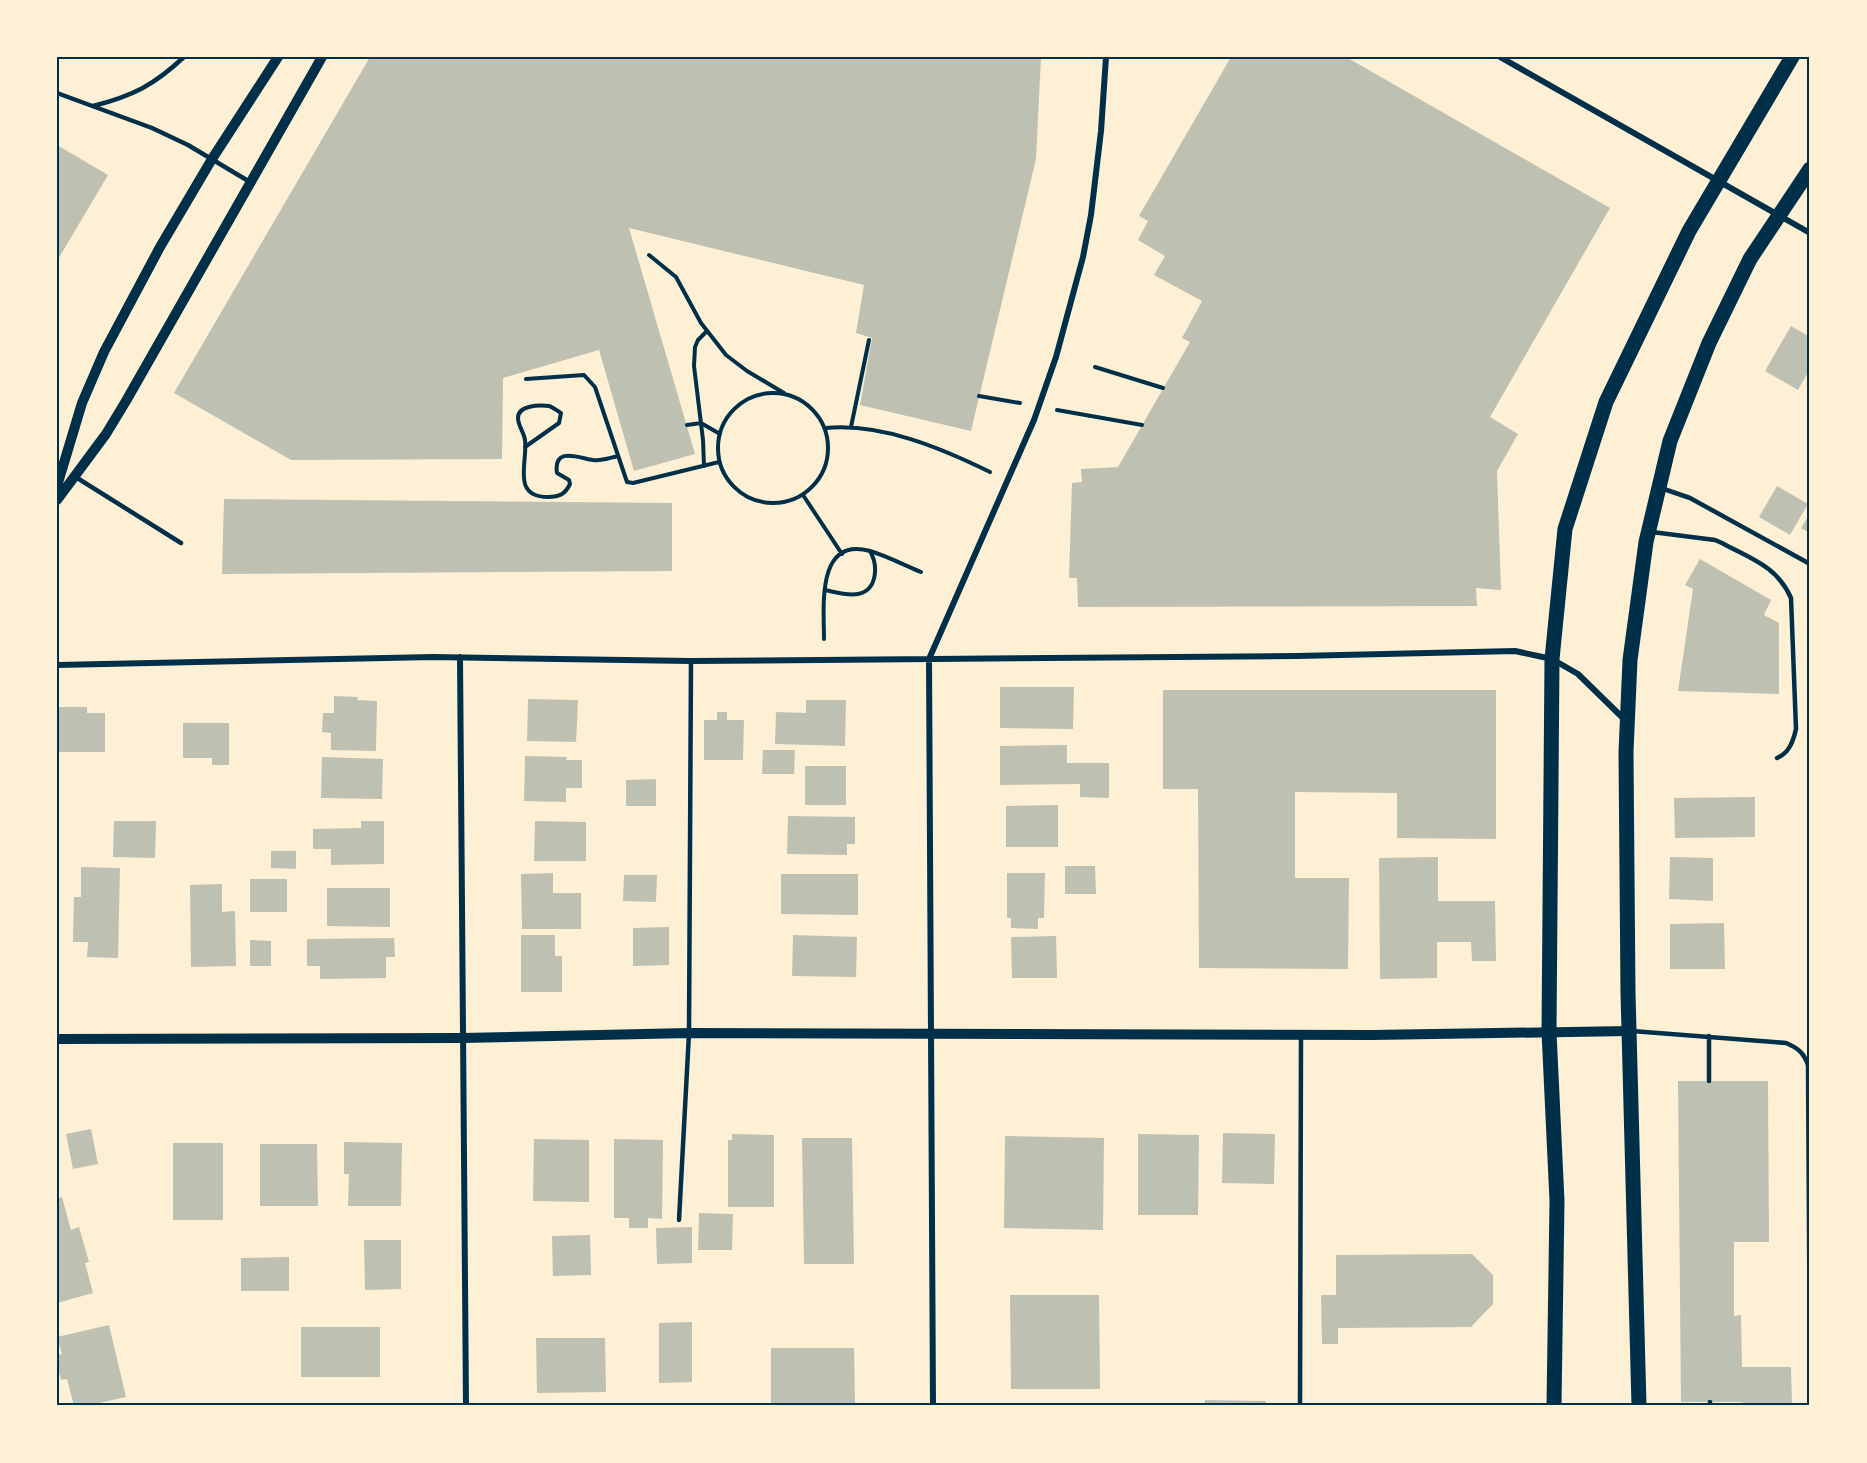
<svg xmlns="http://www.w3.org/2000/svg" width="1867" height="1463" font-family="'Exo 2',sans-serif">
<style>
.building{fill:#bec0b2}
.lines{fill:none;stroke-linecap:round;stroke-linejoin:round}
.path{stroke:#003049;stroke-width:4}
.service{stroke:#003049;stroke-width:4.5}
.minor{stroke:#003049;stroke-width:6}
.tertiary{stroke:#003049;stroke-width:10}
.primary{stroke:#003049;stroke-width:15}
.neatline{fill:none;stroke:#003049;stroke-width:2}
</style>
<rect width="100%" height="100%" fill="#fdf0d5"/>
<path class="building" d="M370 57H1041L1036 159 971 431 860 405 872 338 856 333 864 285 629 228 695 454 634 471 599 350 503 378 502 459 291 460 174 393Z
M1231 57H1346L1610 208 1490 417 1518 434 1497 471 1501 590 1476 588 1477 606 1078 607 1077 578H1069L1072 483 1082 482 1081 469 1118 467 1190 342 1182 338 1202 301 1154 275 1165 256 1138 240 1148 221 1139 216Z
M57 145 108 175 57 261Z
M1791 326 1810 337V369L1798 390 1765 371Z
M1777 486 1808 504 1790 535 1759 517Z
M224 499 672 503V571L222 574Z
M1810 513V533L1801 528Z
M1700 559 1771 600 1764 615 1779 623V694L1678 691 1693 589 1685 585Z
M1000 687H1074L1073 729 1000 728Z
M1163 690H1496V839L1397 838V793L1295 792V878H1349L1348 969 1199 968 1198 789H1163Z
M334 696 358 697 357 700 377 701 376 751 331 750V733L322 732 323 713H334Z
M528 699 578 700 576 742 527 741Z
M806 700H846L845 746 775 744 776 712 806 713Z
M57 707H87V713H105V752H57Z
M717 712H727V720H744L743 760H704V720H717Z
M183 723H229V765H212V758H183Z
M1067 745V763H1109V798L1080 797V784L1000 785V746Z
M763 750H795L794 774H762Z
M525 756 567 757 566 760H582V788H566V802L524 801Z
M322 757 383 759 382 799 321 798Z
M805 766H846V805H805Z
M656 779V806H626V780Z
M1755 797V837L1675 838 1674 798Z
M1058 805V847H1006V806Z
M788 816 855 817V844H847V855L787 854Z
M114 821H156L155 858 113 857Z
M361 821H384V864L331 865V849H313V829L361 828Z
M535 821 586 822V861H534Z
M271 851H296V869L271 868Z
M1438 857V901H1495L1496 961H1472L1471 942H1437V978L1380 979 1379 858Z
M1670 857 1713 858V901L1669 899Z
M1065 866H1095L1096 894H1065Z
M81 867 120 868 118 958 87 957 88 942H73L74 897H81Z
M553 873V893H581V929H522L521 874Z
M1007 873H1045L1044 918H1038V929L1011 928V918H1007Z
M781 874H858V915L781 914Z
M624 875H657L656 902 623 901Z
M250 879H287V912H250Z
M222 884V912L235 911 236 966 191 967 190 885Z
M327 888H390V927L327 926Z
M1724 923 1725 969H1670V924Z
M669 927V965L633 966V928Z
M521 935H555V956H562V992H521Z
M793 935 857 937 856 977 792 976Z
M1056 936 1057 978H1012L1011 937Z
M394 938 395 957H386V978L320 979V966H307V939Z
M250 940 271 941V966H250Z
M1678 1081H1768L1769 1242H1734V1316L1741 1315 1742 1367H1791L1792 1406H1743V1402H1681Z
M91 1129 98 1164 73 1169 66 1134Z
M1223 1133 1275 1134 1274 1184 1222 1183Z
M732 1134 774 1135V1207H728V1140H732Z
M1138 1134 1199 1135 1198 1215H1138Z
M1005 1136 1104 1138 1103 1230 1004 1228Z
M802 1138H852L854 1264H804Z
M534 1139 589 1140V1202L533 1201Z
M614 1139 663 1140 662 1219 648 1218V1228H629V1218H614Z
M344 1142 402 1143 401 1206H348L349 1174H344Z
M173 1143H223V1220H173Z
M260 1144H317L318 1206H260Z
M62 1197 71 1230 79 1227 89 1262 85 1263 93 1293 57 1303V1199Z
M699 1213 733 1214 732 1250H698Z
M692 1227V1263L657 1264 656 1228Z
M590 1235 591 1275 553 1276 552 1236Z
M364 1240H401V1289L365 1290Z
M1472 1254 1493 1275V1304L1471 1327 1338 1328V1344H1322L1321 1295H1336V1255Z
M289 1257V1291H241V1258Z
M1010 1295H1099L1100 1389H1011Z
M692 1322V1382L659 1383V1323Z
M109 1325 126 1397 86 1406H74L67 1379 61 1380 57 1365V1355L62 1354 57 1337Z
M301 1327H380V1377H301Z
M536 1338H605L606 1392 537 1393Z
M771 1348H854L855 1403H771Z
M1205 1400 1266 1401V1406H1204Z"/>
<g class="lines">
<path class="path" d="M649 255 676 277 701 323 726 355 747 371 784 393
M1095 367 1163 388
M526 379 584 375 595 387 627 482 633 483 719 462
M718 448a55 55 0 1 1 110 0a55 55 0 1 1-110 0Z
M979 396 1020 403
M1057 410 1142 425
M687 425 701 423 720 434
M851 427 869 340
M826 428C882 423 941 448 990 472
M525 447 559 423 561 413C557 411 553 407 549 406 539 405 518 405 518 418 518 426 524 432 525 440 528 462 511 497 548 497 560 497 565 494 570 484L569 480 557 473C553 446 579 458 593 460 602 461 609 458 618 456
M704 466 703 440 694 366 695 347 698 340 707 331
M803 495 842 554
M825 590C835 592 847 596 858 594 878 590 878 565 870 551
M824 639C824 607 816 536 870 551 887 556 904 565 921 572"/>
<path class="service" d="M57 93 152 128 188 145 250 182
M93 106C133 96 154 85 184 57
M74 476 181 543
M1661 488 1690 498 1810 564
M1652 532 1715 540 1722 543C1751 559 1777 566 1791 598L1796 729C1793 742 1789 753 1777 758
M1632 1031 1786 1043C1798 1048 1804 1053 1808 1065L1810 1385
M1709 1036V1081
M679 1220 689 1033 691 661
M1710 1402V1406
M1300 1406 1301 1037"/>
<path class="minor" d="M1500 57 1810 233
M460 657 466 1406
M57 665 433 657 691 661 1297 656 1515 651 1552 659 1578 674 1625 720
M933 1406 929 659 1034 420 1056 357 1083 257 1091 215 1101 131 1106 57"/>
<path class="tertiary" d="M57 486 82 403 104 352 160 247 212 159 278 57
M57 500 106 434 126 401 322 57
M57 1039 463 1038 689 1033 1372 1035 1630 1031"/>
<path class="primary" d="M1554 1406 1557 1201 1549 1032 1552 659 1565 529 1606 402 1689 231 1792 57
M1639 1406 1628 993 1626 752 1630 660 1646 542 1670 441 1709 343 1750 259 1810 169"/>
</g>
<rect width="1867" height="1463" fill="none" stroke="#fdf0d5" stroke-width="117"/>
<rect x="58" y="58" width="1750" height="1346" class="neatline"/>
</svg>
